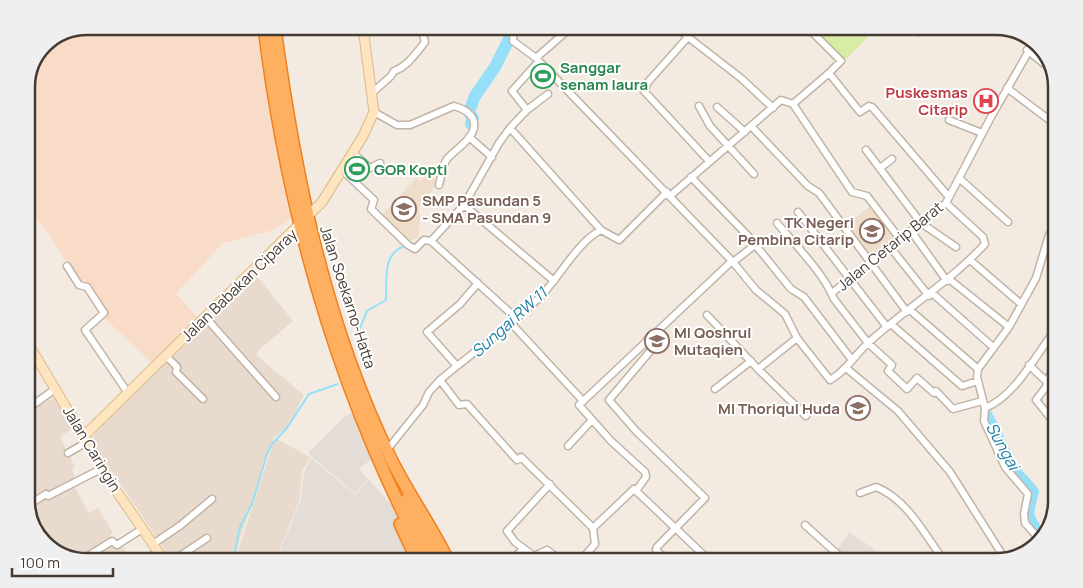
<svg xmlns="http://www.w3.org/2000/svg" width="1083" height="588" font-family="Manrope,sans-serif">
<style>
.residential{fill:#e8dbce}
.commercial{fill:#f9dcc8}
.industrial{fill:#e4dcd7}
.education{fill:#eeddc9}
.green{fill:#d8eda4}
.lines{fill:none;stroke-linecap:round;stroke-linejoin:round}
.stream{stroke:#95e0f8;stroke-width:2}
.river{stroke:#95e0f8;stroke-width:12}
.street-casing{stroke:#c2b3a6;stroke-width:9}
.secondary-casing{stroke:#dbba8d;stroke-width:11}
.highway-casing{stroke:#ef801f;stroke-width:14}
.street{stroke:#fff;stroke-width:6}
.secondary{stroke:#ffe5bf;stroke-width:9}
.highway{stroke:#ffaf60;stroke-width:11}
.labels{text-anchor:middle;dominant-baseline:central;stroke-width:4;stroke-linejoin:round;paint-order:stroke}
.leisure-label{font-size:15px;font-weight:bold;fill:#27864d;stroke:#fff;text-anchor:start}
.health-label{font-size:15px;font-weight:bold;fill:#be3a42;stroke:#fff;text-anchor:end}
.education-label{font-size:15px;font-weight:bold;fill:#785e54;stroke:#fff;text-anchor:start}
.street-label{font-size:15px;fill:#453a31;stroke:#fff}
.water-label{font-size:16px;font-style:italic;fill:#1d80a2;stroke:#fff}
.rim{fill:none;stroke:#453a31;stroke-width:2.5}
</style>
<rect width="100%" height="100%" fill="#f3ebe1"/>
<path class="residential" d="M256 275 293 321 260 349 256 355 304 395 288 427 274 437 234 557 169 556 90 439 208 319Z
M56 396 73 428 60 437 75 467 72 470 77 482 73 484 89 513 98 508 113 533 110 535 116 546 121 543 128 556 60 555 37 535 26 505V413Z
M275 438 310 457 302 472 299 501 277 557H236Z"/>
<path class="commercial" d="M87 26 258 27 291 218 274 230 223 243 176 294 199 319 153 364 104 318 47 232 26 206V83L44 44Z"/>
<path class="industrial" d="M353 412 373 458 359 469 368 479 355 494 308 453 343 418Z
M311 458 355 495 369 480 393 506 414 558 278 557 301 499 304 472Z
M849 532 871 547 887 561H849L840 555 836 551Z"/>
<path class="education" d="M426 174 439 181 419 207 420 222 418 238 410 241 381 216 416 178 421 181Z
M872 205 897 238 871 258 846 225Z
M859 395 870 404 856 420 846 411Z"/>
<path class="green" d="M814 31 873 32 844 61Z"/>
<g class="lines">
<path class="stream" d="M357 335 367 311 386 300C387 280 382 253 405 246
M140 387 153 375
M234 557 240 527 252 504 267 454 272 444 287 428 309 394 338 384"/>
<path class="river" d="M471 124 473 118 469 112 475 96 495 67 513 31
M986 414 1014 471 1021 478
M1023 480 1033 492C1025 517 1027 517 1042 538"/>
<defs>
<path id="street" d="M514 29 513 41 536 58 733 262 756 290 785 314 797 338 830 380C845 372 855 355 868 343 906 308 950 282 985 244L983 237 946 203
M679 30 742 79 773 108
M811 31 841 61 829 73 860 112 869 106 872 107 949 197
M919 32H920
M688 37 648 82 644 91 709 161
M1027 50 1053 71
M536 58 568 30
M1007 88 1056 125
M373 92 391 76 394 71C407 67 417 52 425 42L423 35 429 29
M793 104 829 73
M699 106 710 126 754 174
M717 107 745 132
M527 110 512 91 539 61
M374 112 397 125H410L454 106C461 108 470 112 473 119 480 136 456 148 447 159 442 166 441 177 439 185
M949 120 982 133
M752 127 808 186 819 193 907 312
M510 128 601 230
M469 137 492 157
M866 150 921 223 956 247
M353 153 370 168 380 163
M880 168 892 159
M342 170 374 200 371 209 408 245 415 249 424 240 431 241 517 319
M691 177 749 237 791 289 804 297 852 360
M959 178 1008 222
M670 196 781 100 793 104 852 192 867 196 900 239
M464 205 554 281
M798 212 887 327
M1055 212 1052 207 1055 204
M777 223C796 246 822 271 834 299L868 343 892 365 888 371 907 389 917 378 934 393 936 391 953 409 982 401
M911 231 947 281
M431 241 464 205 499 143 510 128 527 110 548 94
M890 247 929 296
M970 260 1021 304
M733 262 755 245
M67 266 79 285 87 287 104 313 85 330 128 393
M949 279 1009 327
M832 293 946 203 991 117 1034 42
M932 293 993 347
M910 310 978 369
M707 315 758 369 797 338
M206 318 276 397
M511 323 583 401
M891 324 962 386 978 381
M647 340 653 346 652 349 609 400 636 431 705 498 657 547 656 550 667 560
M166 356 177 367 176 372 203 399
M1029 365 1047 382 1046 387 1036 400 1052 420
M457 366 427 332 460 304 478 283
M846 368 898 411 950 472 1005 559
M758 369 806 416
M440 380 459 405 467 404 517 460 521 457 593 528 595 544 582 559
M1052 384 1049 377 1053 370
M715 389 751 361
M985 408C1014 397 1034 358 1053 333
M26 410 55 389
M568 446 592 420
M387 450 423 405 429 392 440 380C473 352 509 328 540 297 559 278 578 241 601 230L619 240 667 192
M68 453 87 442
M550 484 507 531 515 542 534 556 547 550 559 559
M636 491 646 477 645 472 611 441 579 405 732 261
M860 493 876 487C907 499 926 536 944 561
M27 506 46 494 48 496 103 468
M805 525 845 561
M593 528 634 489 709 560
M1040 540 1025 523 1024 514 1028 494 1005 467 984 421 985 408 977 377 978 369 1009 327 1036 278 1049 235 1055 226
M153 544 181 525 212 499
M91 554 112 541 117 545 142 529
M151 556 158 552
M180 556 207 538
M514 558 523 549"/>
<path id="secondary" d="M26 340 113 486 161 556
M84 436 322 202 363 136 374 112 363 28"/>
<path id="highway" d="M264 27C287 212 338 393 426 558
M275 28C295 176 325 324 391 459 408 493 430 524 447 558
M407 499 436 558
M400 524 416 558"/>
</defs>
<use href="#street" class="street-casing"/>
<use href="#secondary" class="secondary-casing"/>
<use href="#highway" class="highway-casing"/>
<use href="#street" class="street"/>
<use href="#secondary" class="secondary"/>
<use href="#highway" class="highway"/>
</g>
<defs>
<symbol id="stadium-ring" viewBox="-11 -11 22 22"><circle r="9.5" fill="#fff" stroke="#2e9e5b" stroke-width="1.5"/><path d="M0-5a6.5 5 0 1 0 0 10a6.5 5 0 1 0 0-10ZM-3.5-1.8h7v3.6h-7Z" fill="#2e9e5b"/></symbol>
<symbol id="hospital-ring" viewBox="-11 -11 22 22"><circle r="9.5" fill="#fff" stroke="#e0444e" stroke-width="1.5"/><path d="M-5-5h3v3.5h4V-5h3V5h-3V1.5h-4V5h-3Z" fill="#e0444e"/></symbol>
<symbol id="school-ring" viewBox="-11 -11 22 22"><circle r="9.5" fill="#fff" stroke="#8d6e63" stroke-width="1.5"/><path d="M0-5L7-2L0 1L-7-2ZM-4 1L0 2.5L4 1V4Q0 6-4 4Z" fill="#8d6e63"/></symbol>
</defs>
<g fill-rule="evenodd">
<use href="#stadium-ring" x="529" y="62" width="28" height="28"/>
<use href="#hospital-ring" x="972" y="87" width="28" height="28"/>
<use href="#stadium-ring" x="343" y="155" width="28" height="28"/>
<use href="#school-ring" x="390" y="195" width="28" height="28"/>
<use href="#school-ring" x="858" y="217" width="28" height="28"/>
<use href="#school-ring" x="643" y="327" width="28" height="28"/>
<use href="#school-ring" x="844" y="394" width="28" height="28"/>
</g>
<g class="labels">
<g class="leisure-label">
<text x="560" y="67">Sanggar<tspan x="560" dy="17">senam laura</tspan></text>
<text x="374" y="169">GOR Kopti</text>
</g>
<g class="health-label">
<text x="968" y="92">Puskesmas<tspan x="968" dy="17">Citarip</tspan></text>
</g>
<g class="education-label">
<text x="422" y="200">SMP Pasundan 5<tspan x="422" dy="17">- SMA Pasundan 9</tspan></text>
<text x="854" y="222" text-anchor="end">TK Negeri<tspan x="854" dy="17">Pembina Citarip</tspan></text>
<text x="674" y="332">MI Qoshrul<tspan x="674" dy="17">Mutaqien</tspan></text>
<text x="840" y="408" text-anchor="end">MI Thoriqul Huda</text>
</g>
<g class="street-label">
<text transform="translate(890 246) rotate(-39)">Jalan Cetarip Barat</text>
<text transform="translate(239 285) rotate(-44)">Jalan Babakan Ciparay</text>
<text transform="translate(348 297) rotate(72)">Jalan Soekarno-Hatta</text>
<text transform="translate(92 449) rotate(59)">Jalan Caringin</text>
</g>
<g class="water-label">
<text transform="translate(509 322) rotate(-42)">Sungai RW 11</text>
<text transform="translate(1003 446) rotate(61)">Sungai</text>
</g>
</g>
<path d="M0 0H1083V588H0ZM87 35H996A52 52 0 0 1 1048 87V501A52 52 0 0 1 996 553H87A52 52 0 0 1 35 501V87A52 52 0 0 1 87 35Z" fill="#f0efef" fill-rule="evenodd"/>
<path class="rim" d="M87 35H996A52 52 0 0 1 1048 87V501A52 52 0 0 1 996 553H87A52 52 0 0 1 35 501V87A52 52 0 0 1 87 35Z"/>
<path d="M12 568v8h101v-8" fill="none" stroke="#453a31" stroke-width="2.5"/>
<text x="20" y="568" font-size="15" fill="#453a31" stroke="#ffffff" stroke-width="4" paint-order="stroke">100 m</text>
</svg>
